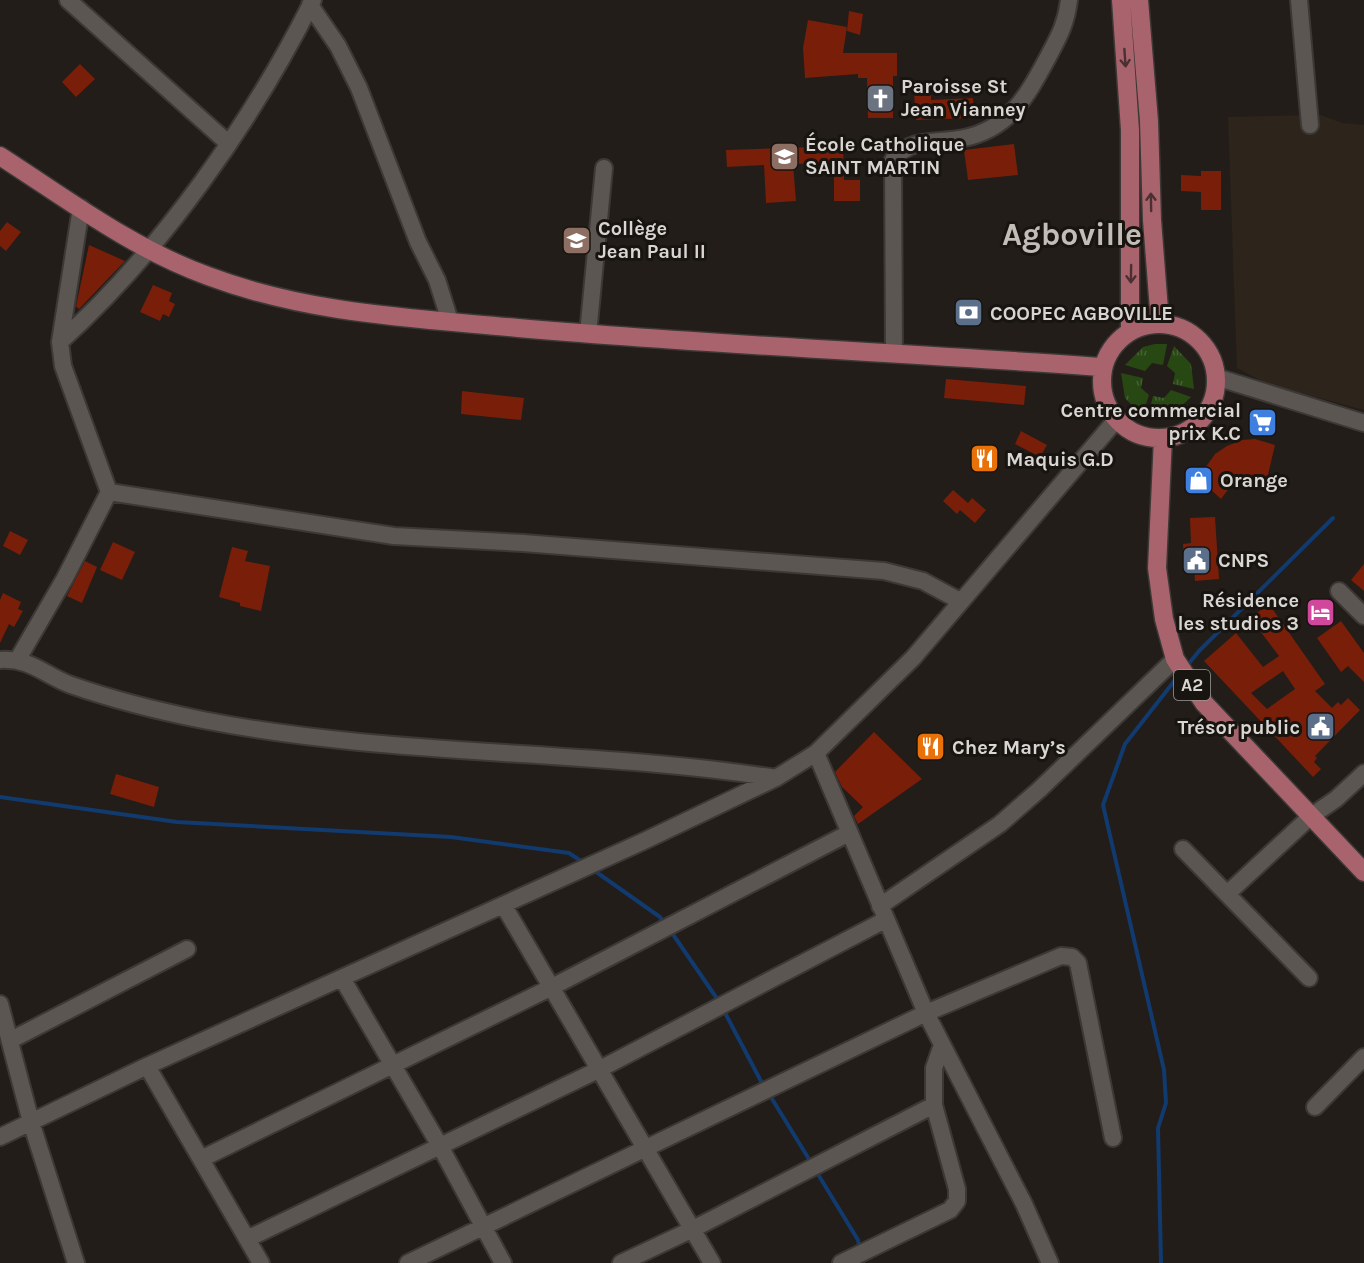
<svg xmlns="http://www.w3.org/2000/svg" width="1364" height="1263" font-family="Karla,sans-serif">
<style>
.built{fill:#2d241b}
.grass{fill:url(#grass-tufts)}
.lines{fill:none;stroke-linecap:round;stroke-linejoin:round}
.stream{stroke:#113a6f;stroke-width:4}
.building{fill:#791e08;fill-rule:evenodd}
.minor-casing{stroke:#3c3836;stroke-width:20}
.major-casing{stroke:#3c3836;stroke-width:21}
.minor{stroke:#5b5651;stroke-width:16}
.major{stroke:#a8636d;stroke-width:18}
.oneway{stroke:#4a3031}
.labels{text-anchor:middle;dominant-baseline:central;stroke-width:6;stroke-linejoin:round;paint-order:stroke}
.shield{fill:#181410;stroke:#9e9b98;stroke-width:1.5}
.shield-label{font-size:18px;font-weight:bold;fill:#d8d5d2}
.poi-label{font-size:20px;font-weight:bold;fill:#d8d5d2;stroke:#181410;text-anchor:start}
.town-label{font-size:32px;font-weight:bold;fill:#c3bdb7;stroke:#181410}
</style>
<defs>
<pattern id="grass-tufts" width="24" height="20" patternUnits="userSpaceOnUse" patternTransform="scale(1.5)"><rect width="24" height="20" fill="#274813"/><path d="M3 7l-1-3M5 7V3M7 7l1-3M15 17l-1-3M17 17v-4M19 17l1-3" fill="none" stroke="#466234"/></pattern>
</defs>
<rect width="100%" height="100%" fill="#221d19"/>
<path class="built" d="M1321 115 1342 123 1364 125V410L1267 384 1237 368 1228 117Z"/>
<path class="grass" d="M1155 344H1167L1163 365 1152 363 1145 371 1125 365 1143 347Z
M1174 346 1191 364 1194 389 1173 384 1175 373 1167 366Z
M1121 373 1143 378 1141 388 1149 395 1142 416 1125 398Z
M1171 390 1191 397 1173 414 1148 417 1153 396 1164 398Z"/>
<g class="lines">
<path class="stream" d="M1186 667 1199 651 1333 518
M0 797 177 822 451 837 569 853 584 863
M592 869 660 917 665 924
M670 930 720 1003
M723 1009 763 1085
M769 1094 812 1164
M816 1171 858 1240 860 1250
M1161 1263 1158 1128 1166 1103 1164 1070 1103 805 1125 744 1179 675"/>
</g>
<path class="building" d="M849 11 863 14 860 35 847 31Z
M808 20 847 27 843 53H897V76H893V118H868L867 78H858V74L805 78 803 48Z
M80 64 95 79 76 97 62 82Z
M931 92V100L973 98 974 118 916 120 914 93Z
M1014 144 1018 175 968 180 964 150Z
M843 146 844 180H860V201H834V163L793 164 796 201 766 203 764 165 727 167 726 150Z
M1201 171H1221V210H1201V192L1181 191V175L1201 176Z
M7 222 21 232 6 251 0 246V231Z
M89 245 125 261 79 309 76 306Z
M153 285 172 293 169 301 175 304 169 317 163 314 160 321 140 312Z
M946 379 1026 386 1024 405 944 398Z
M462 391 524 398 521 420 461 414Z
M1021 431 1047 445 1040 457 1015 444Z
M1255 439 1275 445 1267 479 1247 476 1237 478 1221 499 1198 478 1215 454 1227 446 1242 440Z
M953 490 968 503 972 498 986 510 975 523 960 510 957 514 943 501Z
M1215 517 1219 579 1195 581 1194 566 1185 567 1183 544 1191 543 1190 518Z
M10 531 28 540 20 555 3 546Z
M113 542 135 552 122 580 100 570Z
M232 547 248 551 245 561 270 566 261 611 240 606V603L219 597Z
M85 561 97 567 82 603 67 596Z
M1364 564V591L1351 580Z
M3 593 21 602 18 609 23 611 14 627 9 624 0 643V600Z
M1269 604 1325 684 1315 691 1332 708 1338 702 1341 705 1348 698 1360 710 1315 756 1317 758 1314 762 1321 769 1313 777 1204 661 1236 633 1263 667 1279 656 1250 618ZM1283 671 1295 689 1267 709 1251 693Z
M1341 621 1364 653V682L1348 666 1341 672 1317 638Z
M874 732 922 779 858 824 854 816 863 807 842 787 835 772Z
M116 774 159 787 154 807 110 794Z"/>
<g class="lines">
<defs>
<path id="minor" d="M68 0 228 143
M1299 0 1310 125
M310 5 338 46 359 88 418 242 437 280 450 321
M588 334 604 168
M60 342C161 251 252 122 313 0
M894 354 893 160C912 136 937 144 964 138 1009 129 1027 96 1047 59 1058 38 1066 25 1069 0
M1216 377 1364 423
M109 492 394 536 523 543 884 571 923 581 960 601
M1339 591 1364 616
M18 659 65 578 109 492 63 366 60 342 81 208
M0 660C31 658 44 675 71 685 114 700 158 711 203 720 391 757 586 749 776 778
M816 753 926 1013 1024 1204 1050 1263
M1183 849 1309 978
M1227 894 1310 817 1336 799 1364 773
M504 906 712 1263
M880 906 1000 824 1040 789 1175 659
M342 978 440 1146 503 1263
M0 1004 31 1122 76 1263
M11 1040 187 949
M147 1066 261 1263
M1315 1107 1364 1057
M0 1137 147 1066 644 841 776 778 816 753 913 658 1116 420
M201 1159 552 987 849 833
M247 1239 600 1069 885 920
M408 1263 926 1013 1061 956 1072 957 1078 963 1113 1138
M621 1263 693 1229 934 1105V1068L942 1045
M841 1263 950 1210 957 1201V1189L934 1105"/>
<path id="major" d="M1121 0 1130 130V331
M1139 0 1149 121 1152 220 1160 323
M0 156C67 199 133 249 208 276 309 314 413 318 518 328 713 345 908 353 1102 367
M1102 381a57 57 0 1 1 114 0a57 57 0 1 1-114 0Z
M1163 438 1157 568 1164 619 1175 659 1204 703 1364 872"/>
</defs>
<use href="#minor" class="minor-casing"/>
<use href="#major" class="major-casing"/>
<use href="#minor" class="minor"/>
<use href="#major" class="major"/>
</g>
<defs><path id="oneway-shaft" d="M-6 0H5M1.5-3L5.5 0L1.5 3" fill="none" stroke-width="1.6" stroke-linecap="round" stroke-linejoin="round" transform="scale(1.5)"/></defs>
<g class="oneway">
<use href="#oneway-shaft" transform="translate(1125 58) rotate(86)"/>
<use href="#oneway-shaft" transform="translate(1151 202) rotate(-91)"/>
<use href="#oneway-shaft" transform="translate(1131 274) rotate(91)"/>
</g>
<defs>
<symbol id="church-square" viewBox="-11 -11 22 22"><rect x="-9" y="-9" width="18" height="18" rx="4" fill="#6b7280" stroke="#181410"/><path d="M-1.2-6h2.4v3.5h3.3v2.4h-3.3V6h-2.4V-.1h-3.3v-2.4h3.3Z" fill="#fff"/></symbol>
<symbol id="school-square" viewBox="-11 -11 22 22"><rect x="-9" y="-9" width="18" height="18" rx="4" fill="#8d6e63" stroke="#181410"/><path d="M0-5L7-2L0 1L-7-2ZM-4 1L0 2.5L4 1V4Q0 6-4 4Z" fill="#fff"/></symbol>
<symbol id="bank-square" viewBox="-11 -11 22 22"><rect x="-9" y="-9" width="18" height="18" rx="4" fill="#5c6f8a" stroke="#181410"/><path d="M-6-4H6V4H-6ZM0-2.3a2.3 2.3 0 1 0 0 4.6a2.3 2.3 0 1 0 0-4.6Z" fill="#fff"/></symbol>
<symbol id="supermarket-square" viewBox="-11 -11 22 22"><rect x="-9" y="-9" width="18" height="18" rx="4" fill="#3f7fe0" stroke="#181410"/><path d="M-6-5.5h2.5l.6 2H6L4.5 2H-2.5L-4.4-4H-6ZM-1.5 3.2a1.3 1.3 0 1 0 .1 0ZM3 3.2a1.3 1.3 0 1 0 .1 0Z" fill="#fff"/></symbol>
<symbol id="restaurant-square" viewBox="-11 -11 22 22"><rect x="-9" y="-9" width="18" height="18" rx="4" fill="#e8710a" stroke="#181410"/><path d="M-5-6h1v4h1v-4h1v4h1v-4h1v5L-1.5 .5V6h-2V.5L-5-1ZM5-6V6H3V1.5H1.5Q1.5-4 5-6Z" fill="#fff"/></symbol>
<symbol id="shop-square" viewBox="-11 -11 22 22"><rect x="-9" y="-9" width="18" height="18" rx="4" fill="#3f7fe0" stroke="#181410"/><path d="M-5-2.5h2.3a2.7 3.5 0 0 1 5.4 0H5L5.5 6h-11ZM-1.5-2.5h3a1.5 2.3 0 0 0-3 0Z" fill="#fff"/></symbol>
<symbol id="civic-square" viewBox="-11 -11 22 22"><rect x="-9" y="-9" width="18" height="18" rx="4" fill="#5c6f8a" stroke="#181410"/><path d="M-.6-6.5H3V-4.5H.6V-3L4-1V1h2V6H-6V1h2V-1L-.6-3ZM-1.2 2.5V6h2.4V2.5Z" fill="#fff"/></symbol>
<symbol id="hotel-square" viewBox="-11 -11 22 22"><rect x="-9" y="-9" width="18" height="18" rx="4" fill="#d1479c" stroke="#181410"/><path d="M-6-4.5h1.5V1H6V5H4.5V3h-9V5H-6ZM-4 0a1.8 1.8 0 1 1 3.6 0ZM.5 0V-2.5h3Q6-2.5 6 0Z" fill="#fff"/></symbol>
</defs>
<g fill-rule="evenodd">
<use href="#church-square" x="864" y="82" width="33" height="33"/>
<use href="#school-square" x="768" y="140" width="33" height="33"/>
<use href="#school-square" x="560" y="224" width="33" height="33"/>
<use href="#bank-square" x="952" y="296" width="33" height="33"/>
<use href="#supermarket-square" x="1246" y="406" width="33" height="33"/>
<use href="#restaurant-square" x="968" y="442" width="33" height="33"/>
<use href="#shop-square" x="1182" y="464" width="33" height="33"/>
<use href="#civic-square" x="1180" y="544" width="33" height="33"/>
<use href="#hotel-square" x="1304" y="596" width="33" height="33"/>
<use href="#civic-square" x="1304" y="710" width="33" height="33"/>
<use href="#restaurant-square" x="914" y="730" width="33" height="33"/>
</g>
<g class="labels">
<rect class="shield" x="1174" y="670" width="36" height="30" rx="4.5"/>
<g class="shield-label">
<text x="1192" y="685">A2</text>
</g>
<g class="poi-label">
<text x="901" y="86">Paroisse St<tspan x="901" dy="23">Jean Vianney</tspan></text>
<text x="805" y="144">École Catholique<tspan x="805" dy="23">SAINT MARTIN</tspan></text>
<text x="598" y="228">Collège<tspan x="598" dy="23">Jean Paul II</tspan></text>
<text x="990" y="313">COOPEC AGBOVILLE</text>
<text x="1241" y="410" text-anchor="end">Centre commercial<tspan x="1241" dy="23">prix K.C</tspan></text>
<text x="1006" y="459">Maquis G.D</text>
<text x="1220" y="480">Orange</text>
<text x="1218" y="560">CNPS</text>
<text x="1299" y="600" text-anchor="end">Résidence<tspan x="1299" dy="23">les studios 3</tspan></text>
<text x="1300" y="727" text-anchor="end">Trésor public</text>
<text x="952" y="747">Chez Mary’s</text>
</g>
<g class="town-label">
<text x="1072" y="234">Agboville</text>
</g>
</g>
</svg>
